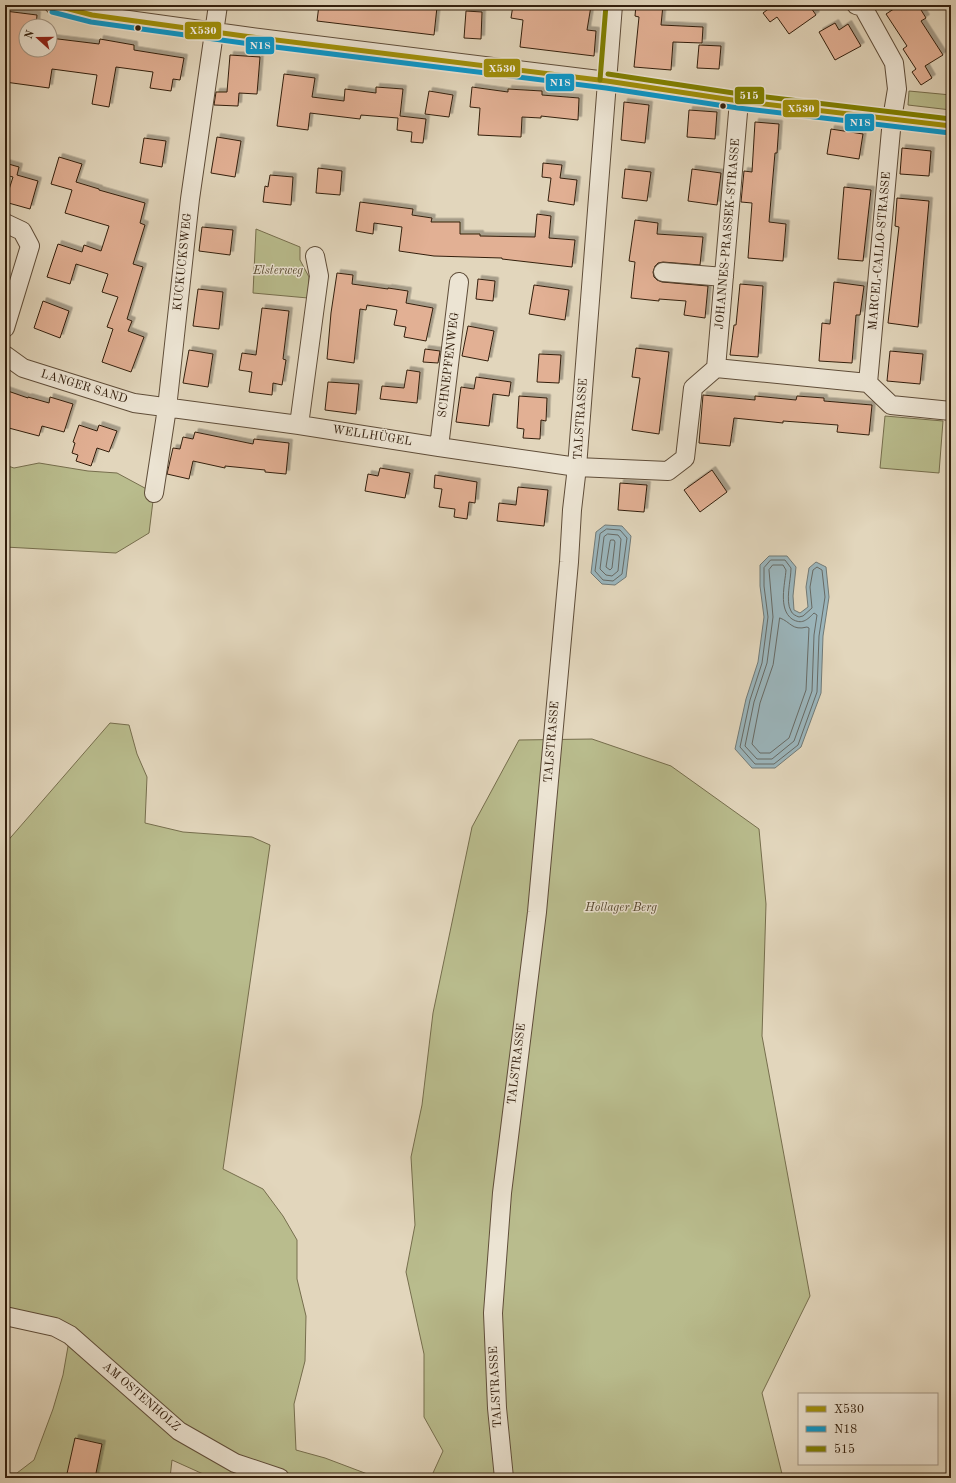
<svg xmlns="http://www.w3.org/2000/svg" width="956" height="1483" font-family="'Old Standard TT',serif">
<style>
.green{fill:#b9bc8d;stroke:#766e4d}
.water{fill:#9bb6bd;stroke:#717a77}
.lines{fill:none;stroke-linecap:round;stroke-linejoin:round}
.shore{stroke:#676a65;stroke-width:1}
.building{fill:#e2b094;stroke:#331f0d;filter:url(#shadow)}
.minor-casing{stroke:#5f4d39;stroke-width:20}
.minor{stroke:#ece4d3;stroke-width:18}
.bus-1-casing{stroke:#ece4d3;stroke-width:8}
.bus-2-casing{stroke:#ece4d3;stroke-width:8}
.bus-3-casing{stroke:#ece4d3;stroke-width:8}
.bus-1{stroke:#a09009;stroke-width:5}
.bus-2{stroke:#0898cd;stroke-width:5}
.bus-3{stroke:#808000;stroke-width:5}
.bus-dot{fill:#331f0d;stroke:#ece4d3;stroke-width:1.5}
.labels{text-anchor:middle;dominant-baseline:central;stroke-width:3;stroke-linejoin:round;paint-order:stroke}
.street-label{font-size:12px;fill:#331f0d;stroke:#ece4d3}
.park-label{font-size:12px;font-style:italic;fill:#54462d;stroke:#ece4d3}
.line-badge{stroke:#ece4d3;stroke-width:1.5}
.badge-label{font-size:11px;text-anchor:middle;font-weight:bold;fill:#fff}
</style>
<defs>
<filter id="shadow"><feDropShadow dx="3.5" dy="-3.5" stdDeviation="0" flood-color="#0004"/></filter>
</defs>
<rect width="100%" height="100%" fill="#e2d6bc"/>
<filter id="stains"><feTurbulence type="fractalNoise" baseFrequency=".005" numOctaves="4"/><feColorMatrix values="0 0 0 0 .2 0 0 0 0 .09 0 0 0 0 .02 0 0 0 .5 -.17"/></filter>
<radialGradient id="worn" r=".72"><stop offset=".6" stop-color="#630" stop-opacity="0"/><stop offset="1" stop-color="#630" stop-opacity=".3"/></radialGradient>
<path class="green" d="M909 91 951 95V110L908 105Z
M256 229 300 247V260L309 277 308 298 253 293Z
M885 416 943 421 939 473 880 468Z
M39 463 88 471 117 473 154 493 149 533 116 553 5 547V465L14 468Z
M110 723 129 725 137 754 147 777 145 823 183 832 252 837 270 845 223 1169 263 1189 283 1216 297 1240V1279L306 1316 305 1361 294 1404 296 1450 325 1458 370 1475 373 1478H212L172 1460 170 1478H5V1473H17L34 1460 53 1409 63 1375 70 1335 5 1317V844Z
M592 739 671 766 759 829 766 904 762 1036 810 1296 762 1393 783 1478H434L433 1473 443 1451 424 1417V1354L406 1272 415 1225 411 1157 422 1105 433 1013 472 827 519 740Z"/>
<path class="water" d="M605 525 622 526 631 536 626 577 615 585 602 584 591 573 596 532Z
M769 556H787L796 567 793 596 794 610 800 613 808 607 806 587 809 568 816 562 826 567 829 597 823 636 821 693 801 747 775 768H752L735 749 746 699 758 662 764 617 760 586V565Z"/>
<g class="lines">
<path class="shore" d="M607 529 620 530 627 538 622 574 613 581 603 580 595 571 600 534Z
M608 534 618 535 621 539 618 571 612 576 606 575 600 569 604 537Z
M611 540H614L615 542 612 568 610 570 606 567 610 542Z
M771 560H785L791 568C791 580 785 601 791 611 792 614 796 616 799 617L803 616 812 608 810 587 813 570 817 567 822 570 825 597 819 636 817 692 798 745 774 764H755L740 747 750 700 762 663 768 617 764 586V568Z
M773 565H783L786 570C785 584 778 609 792 619 802 625 807 620 814 613L817 615 814 635 812 691 794 741 772 759H757L745 746 754 702 767 663 773 617 769 570Z
M780 618C791 622 792 631 807 627L809 628 806 690 789 738 770 753H760L752 744 760 703 773 665Z"/>
</g>
<path class="building" d="M319 5H416L437 7 434 35 317 21Z
M513 5 591 6 587 30 596 31 594 56 520 47 523 20 511 18Z
M636 5H663L661 25 703 27 702 43 673 42 671 70 634 67 639 17 635 16Z
M769 5H809L816 15 789 34 777 17 770 22 763 13 771 7Z
M900 5H918L926 18 921 21 943 55 925 66 932 78 921 85 912 72 916 69 903 49 907 46 886 14Z
M5 11 37 15 36 26H26V50H50V38L99 44 100 39 134 45V50L184 58 180 80 173 79 171 91 150 88 153 72 116 67 109 107 92 104 97 75 52 69 49 88 5 82Z
M466 11 482 12 481 39 464 38Z
M835 23 839 30 848 24 861 46 835 60 819 32Z
M699 45 721 46 719 69 697 68Z
M230 55 260 57 257 94 239 93 238 106 214 105 216 92H227Z
M284 74 315 78 312 97 344 101 345 89 376 93V87L403 89 400 116 426 119 423 143 411 142 412 132 397 130 398 118 361 115 360 119 310 113 308 130 277 126Z
M472 87 508 92V89L542 91V95L579 98 578 120 541 116V118L522 117 521 137 478 135 480 108 470 107Z
M429 91 453 95 449 117 425 114Z
M624 102 649 105 645 143 621 140Z
M689 110 717 112 715 139 687 137Z
M755 122 779 124 777 153H775L769 222 786 224 783 261 748 258 752 203 741 202 744 171 752 172Z
M831 129 863 134 859 159 827 154Z
M217 137 241 141 235 177 211 173Z
M144 138 166 141 162 167 140 163Z
M902 148 931 151 929 176 900 174Z
M59 157 82 164 76 182 99 189V190L145 203 140 223 145 225 133 264 143 267 127 319 132 321 128 331 144 337 131 372 102 362 113 329 107 327 118 297 102 292 108 274 76 264 70 284 47 277 58 244 82 252 84 245 101 251 109 226 65 213 72 190 51 184Z
M5 163 19 167 17 175 38 181 30 209 5 202 13 177 5 175Z
M543 163 562 165 560 178 577 180 574 205 548 201 551 178 542 177Z
M318 168 342 171 340 195 316 193Z
M625 169 651 172 647 201 622 198Z
M692 169 721 173 717 205 688 201Z
M270 175 293 177 291 205 263 202 265 186 268 187Z
M844 187 871 190 863 261 838 259Z
M897 198 929 201 918 327 888 323 899 227 895 226Z
M360 202 413 209 412 215 432 218 431 222H460V234H480V236L535 237 537 214 551 216 549 238 575 240 572 267 502 259V258L434 256 399 251 402 227 374 223 373 234 356 231Z
M635 220 658 223 657 234 703 237 700 265 663 262 658 263 655 266 653 272 654 277 657 280 662 282 708 286 705 318 684 315 686 301 659 299V301L631 298 635 262 629 261Z
M202 227 233 230 230 255 199 251Z
M337 273 353 275 352 284 388 289V288L408 291 406 303 433 308 426 341 404 337 406 327 394 325 397 310 367 305 366 310 360 309 354 363 327 359 331 313Z
M478 279 495 281 493 301 476 299Z
M834 282 864 286 860 315H856L852 363 819 361 822 323 830 324Z
M740 284 763 286 758 357 730 355 734 325H736Z
M534 285 569 290 565 320 529 314Z
M198 289 223 292 219 329 193 326Z
M43 301 69 311 60 338 34 328Z
M262 308 289 311 283 359 286 360 282 385 273 383 272 395 249 392 252 372 239 370 242 353 256 355Z
M468 326 494 331 488 361 462 356Z
M636 348 669 352 659 434 632 430 640 378 632 377Z
M425 349 440 351 438 363 423 362Z
M189 350 213 354 208 387 183 383Z
M890 351 923 354 920 384 887 381Z
M539 354 561 355 559 383 537 382Z
M407 370 420 372 417 403 380 399 382 386 404 388Z
M476 377 511 382 509 396 493 394 489 426 456 422 461 387 474 389Z
M328 382 359 384 356 414 325 410Z
M5 390 28 398V397L49 403 50 397 73 404 64 432 42 426 39 436 5 427Z
M703 395 755 400V396L796 400 797 396 824 398V401L872 405 869 435 837 432 838 425 783 421V423L734 418 730 446 699 443Z
M519 396 547 398 546 421 541 420 540 439 523 438 524 429 517 428Z
M79 425 97 431 99 425 117 431 109 452 97 448 91 466 76 461 78 455 72 453 75 443 73 442Z
M195 432 253 444 254 439 289 443 286 474 265 472V470L225 466V468L193 461 189 479 167 474 173 448 180 449 183 437 193 439Z
M380 468 410 473 405 498 365 491 368 474 378 476Z
M712 470 727 492 700 512 684 490Z
M435 475 477 482 475 503 469 502 467 519 454 517 455 509 439 507 442 489 434 488Z
M620 483 647 485 644 512 618 510Z
M518 487 548 490 544 526 497 521 499 503 516 505Z
M75 1438 102 1444 95 1478H66Z"/>
<g class="lines">
<defs>
<path id="minor" d="M54 5 92 15 121 19 244 36 607 81 739 101 716 368
M856 5 863 7 894 63 897 89 892 119 868 383
M5 223 22 231 30 246 5 328
M663 272 724 277
M5 355 23 368 134 403 299 425 439 447 577 467 668 471 685 458 693 388 716 368 868 383 891 405 951 411
M299 425 319 276 315 256
M439 447 459 282
M154 493 167 408 190 199 218 5
M5 1316 55 1327 70 1335 179 1431 235 1463 280 1478
M504 1478 497 1408 493 1313 502 1193 537 912 569 562 572 510 577 467 613 5"/>
</defs>
<use href="#minor" class="minor-casing"/>
<use href="#minor" class="minor"/>
<defs>
<path id="bus-1" d="M54 5 92 15 244 36 607 81 739 101 951 126"/>
<path id="bus-2" d="M52 12 91 22 243 43 606 88 738 108 950 133"/>
<path id="bus-3" d="M608 74 740 94 951 119
M600 80 606 5"/>
</defs>
<use href="#bus-1" class="bus-1-casing"/>
<use href="#bus-2" class="bus-2-casing"/>
<use href="#bus-3" class="bus-3-casing"/>
<use href="#bus-1" class="bus-1"/>
<use href="#bus-2" class="bus-2"/>
<use href="#bus-3" class="bus-3"/>
</g>
<g class="bus-dot">
<circle cx="138" cy="28" r="3.5"/>
<circle cx="723" cy="106" r="3.5"/>
</g>
<g class="labels">
<g class="street-label">
<text transform="translate(728 234) rotate(-85)">JOHANNES-PRASSEK-STRASSE</text>
<text transform="translate(880 251) rotate(-85)">MARCEL-CALLO-STRASSE</text>
<text transform="translate(183 262) rotate(-84)">KUCKUCKSWEG</text>
<text transform="translate(449 365) rotate(-83)">SCHNEPFENWEG</text>
<text transform="translate(84 387) rotate(17)">LANGER SAND</text>
<text transform="translate(581 419) rotate(-86)">TALSTRASSE</text>
<text transform="translate(372 436) rotate(9)">WELLHÜGEL</text>
<text transform="translate(552 742) rotate(-85)">TALSTRASSE</text>
<text transform="translate(517 1064) rotate(-83)">TALSTRASSE</text>
<text transform="translate(496 1387) rotate(-93)">TALSTRASSE</text>
<text transform="translate(141 1397) rotate(41)">AM OSTENHOLZ</text>
</g>
<g class="park-label">
<text x="278" y="271">Elsterweg</text>
<text x="621" y="908">Hollager Berg</text>
</g>
</g>
<g class="line-badge">
<rect x="184" y="21" width="38" height="19" rx="4" fill="#a09009"/>
<rect x="245" y="36" width="30" height="19" rx="4" fill="#0898cd"/>
<rect x="483" y="58" width="38" height="20" rx="4" fill="#a09009"/>
<rect x="545" y="73" width="30" height="19" rx="4" fill="#0898cd"/>
<rect x="734" y="86" width="31" height="19" rx="4" fill="#808000"/>
<rect x="782" y="99" width="38" height="19" rx="4" fill="#a09009"/>
<rect x="844" y="113" width="31" height="19" rx="4" fill="#0898cd"/>
</g>
<g class="badge-label">
<text x="203" y="34">X530</text>
<text x="260" y="49">N18</text>
<text x="502" y="72">X530</text>
<text x="560" y="86">N18</text>
<text x="749" y="99">515</text>
<text x="801" y="112">X530</text>
<text x="860" y="126">N18</text>
</g>
<rect width="956" height="1483" fill="none" stroke="#e2d6bc" stroke-width="20"/>
<rect x="6" y="6" width="944" height="1471" fill="none" stroke="#331f0d" stroke-width="2"/>
<rect x="10" y="10" width="936" height="1463" fill="none" stroke="#331f0d"/>
<rect x="798" y="1393" width="140" height="72" fill="#ece4d3" stroke="#a29584"/>
<rect x="806" y="1406" width="20" height="6" fill="#a09009" stroke="#a29584"/>
<text x="834" y="1413" font-size="12" fill="#331f0d">X530</text>
<rect x="806" y="1426" width="20" height="6" fill="#0898cd" stroke="#a29584"/>
<text x="834" y="1433" font-size="12" fill="#331f0d">N18</text>
<rect x="806" y="1446" width="20" height="6" fill="#808000" stroke="#a29584"/>
<text x="834" y="1453" font-size="12" fill="#331f0d">515</text>
<g transform="translate(38 38) rotate(291)"><circle r="19" fill="#ece4d3" stroke="#a29584"/>
<path d="M0-3L7 15L0 10L-7 15Z" fill="#8f2418"/>
<text y="-6" font-size="11" font-weight="bold" text-anchor="middle" fill="#331f0d">N</text>
</g>
<rect width="100%" height="100%" filter="url(#stains)"/>
<rect width="100%" height="100%" fill="url(#worn)"/>
</svg>
